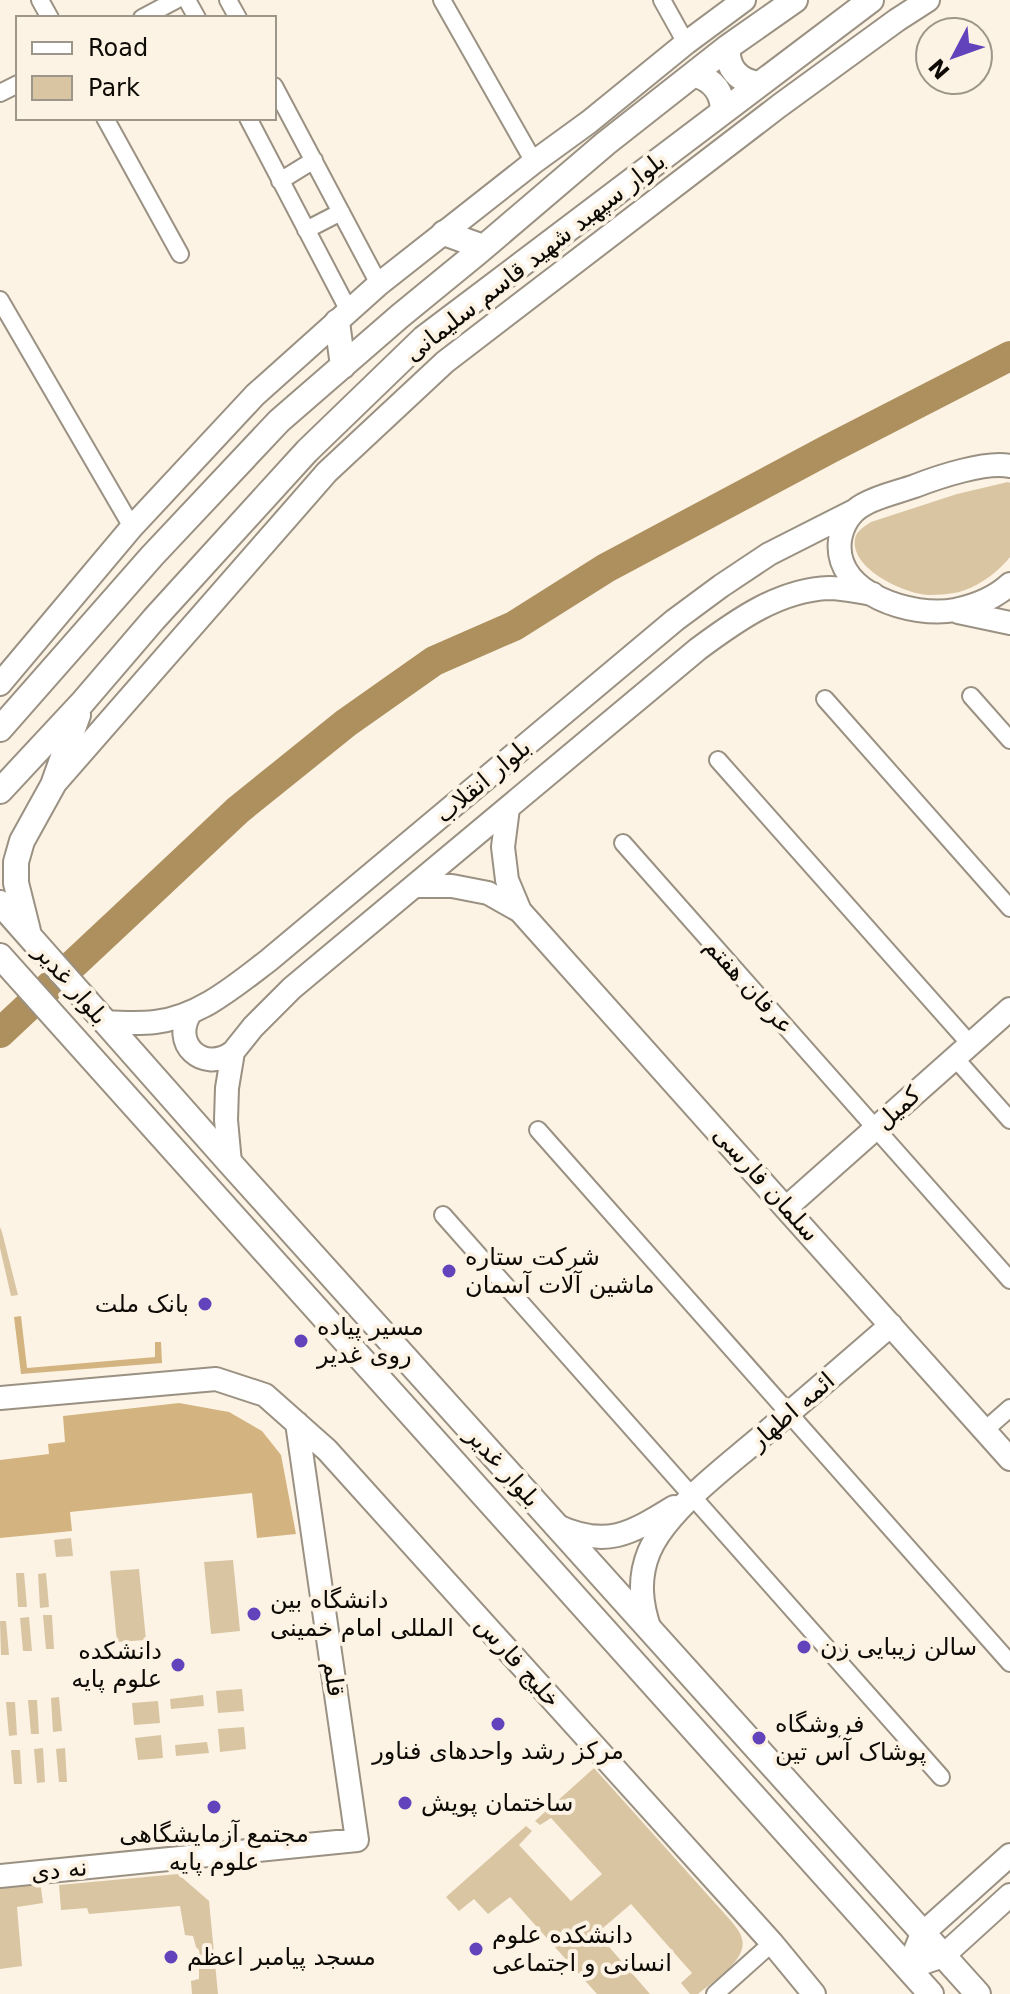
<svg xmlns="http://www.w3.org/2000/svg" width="1010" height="1994" font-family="'DejaVu Sans',Vazirmatn,sans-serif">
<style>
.green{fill:#dac5a3}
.forest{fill:#d3b481}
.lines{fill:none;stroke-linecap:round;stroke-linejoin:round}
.river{stroke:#ad905e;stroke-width:30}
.street-casing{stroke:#9a9183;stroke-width:20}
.secondary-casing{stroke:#9a9183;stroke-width:26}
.primary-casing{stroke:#9a9183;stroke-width:28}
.street{stroke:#fff;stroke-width:16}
.secondary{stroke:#fff;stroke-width:22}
.primary{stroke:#fff;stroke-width:24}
.poi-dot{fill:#6243bb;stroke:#fcf3e4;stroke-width:3}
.labels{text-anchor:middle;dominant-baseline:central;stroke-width:8;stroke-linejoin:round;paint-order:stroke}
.street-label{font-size:24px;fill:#0e0b06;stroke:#fcf3e4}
.poi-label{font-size:24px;fill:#0e0b06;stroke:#fcf3e4;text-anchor:start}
</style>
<rect width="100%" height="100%" fill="#fcf3e4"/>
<path class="green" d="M1008 482 1010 483V557C999 571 982 584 965 590 956 594 939 595 928 595 905 594 850 569 855 539 856 531 865 526 871 522L957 494Z
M0 1227 2 1232 18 1295 11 1296 0 1248Z
M71 1538 73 1556 56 1557 54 1540Z
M233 1560 240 1631 211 1634 204 1562Z
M139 1569 146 1640 117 1642 110 1571Z
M16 1573H24L27 1607H18Z
M46 1573 49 1607 40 1608 38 1574Z
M43 1615H52L54 1649H46Z
M29 1617 32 1651H23L20 1618Z
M0 1621H6L9 1655H1Z
M242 1689 244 1711 218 1713 216 1691Z
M203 1695 204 1706 171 1709 170 1699Z
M59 1697 62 1731 53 1732 51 1698Z
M28 1700H37L39 1734H31Z
M158 1701 160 1723 134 1725 132 1703Z
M6 1702H15L17 1735 9 1736Z
M244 1727 246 1749 220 1752 218 1729Z
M161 1735 163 1758 138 1760 135 1738Z
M207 1742 209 1753 176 1756 175 1745Z
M43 1748 45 1782 37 1783 34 1749Z
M65 1748 67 1782H59L56 1749Z
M11 1750H20L22 1784H14Z
M594 1768 732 1922C736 1927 741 1933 742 1939 748 1960 712 1982 698 1994H690L681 1983 692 1973 631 1904 597 1933 650 1994H597L510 1897 488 1914 474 1899 459 1911 446 1897 526 1826 532 1831 519 1845 571 1901 602 1874 551 1818 540 1825 535 1821Z
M178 1874 209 1901 218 1994H192L191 1981 199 1979V1968L201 1965 199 1950 196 1947 193 1936 185 1935 180 1906 89 1914 87 1908 61 1910 59 1885Z
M40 1881 43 1903 17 1907 22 1966 0 1969V1886Z"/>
<path class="forest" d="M21 1316 27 1368 155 1357V1342H161L162 1363 21 1374 14 1317Z
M179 1403 229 1412 262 1431 281 1455 296 1534 257 1538 252 1493 70 1512 72 1531 0 1538V1460L49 1454 48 1444 65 1442 63 1416Z"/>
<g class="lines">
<path class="river" d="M0 1033 238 810 346 723 434 661 514 626 606 568 829 449 1010 356"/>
<defs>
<path id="street" d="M40 0 50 18
M187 0 197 18
M228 0 238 18
M442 0 534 162
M662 0 686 43
M142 18 176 0
M274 86 379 284
M0 93 18 84
M105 118 180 254
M248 118 349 311
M280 181 314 160
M306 230 341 212
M0 300 132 527
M971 696 1010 740
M825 699 1010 908
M718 760 970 1044
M623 843 1010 1280
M955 1058 1010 1120
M538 1130 1010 1663
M443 1215 941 1777
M985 1430 1010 1408
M715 1994 772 1943"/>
<path id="secondary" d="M1010 466C986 461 938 477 915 486 898 492 878 496 863 505 850 512 842 526 840 540 833 594 913 618 955 610 974 606 995 598 1010 584
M958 612 1010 623
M0 684 132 527 255 395 379 284 534 162 589 122 686 43 744 0
M57 781 327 472 445 362 779 106 897 20 928 0
M508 808 503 847 507 880 520 911
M415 886H452L488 893 520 911 1010 1459
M191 1012C170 1043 203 1074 233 1052
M104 1022C121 1023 138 1024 155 1022 199 1017 235 986 269 960L675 620 721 586 769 554 854 511
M230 1163 226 1120 227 1088 233 1052 253 1027 292 988 698 649C737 620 779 590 829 588 843 588 859 592 873 594
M787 1207 1010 1009
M0 1398 216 1379 265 1395 327 1450 772 1943 814 1994
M555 1525C606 1549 630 1534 674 1507
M650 1630C641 1604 638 1579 649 1552 666 1512 722 1470 755 1442 801 1403 846 1364 891 1325
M0 1876 357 1840 297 1423
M908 1968 922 1934 1010 1855
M908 1968 943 1956 1010 1895"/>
<path id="primary" d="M728 47C726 68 739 82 760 84
M694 74C713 80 723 92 723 112
M444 233 483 247
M337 322 343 366
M0 729 152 556 279 421 400 316 477 253 606 143 728 47 795 0
M0 791 82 703 154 619 307 451 424 338 871 0
M0 903 230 1163 978 1994
M28 931 16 883V862L22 841 53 785 78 715
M0 956 931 1994"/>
</defs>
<use href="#street" class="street-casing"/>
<use href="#secondary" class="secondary-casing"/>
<use href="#primary" class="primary-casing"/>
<use href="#street" class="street"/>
<use href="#secondary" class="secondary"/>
<use href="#primary" class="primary"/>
</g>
<g class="poi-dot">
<circle cx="449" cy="1271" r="8"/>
<circle cx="205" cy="1304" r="8"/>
<circle cx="301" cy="1341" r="8"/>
<circle cx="254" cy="1614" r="8"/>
<circle cx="804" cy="1647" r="8"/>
<circle cx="178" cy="1665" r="8"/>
<circle cx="498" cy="1724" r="8"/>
<circle cx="759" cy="1738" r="8"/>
<circle cx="405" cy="1803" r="8"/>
<circle cx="214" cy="1807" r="8"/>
<circle cx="476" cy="1949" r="8"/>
<circle cx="171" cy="1957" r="8"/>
</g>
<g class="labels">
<g class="street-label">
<text transform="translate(535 257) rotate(-38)">بلوار سپهبد شهید قاسم سلیمانی</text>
<text transform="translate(483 781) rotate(-40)">بلوار انقلاب</text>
<text transform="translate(71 984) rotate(49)">بلوار غدیر</text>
<text transform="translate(749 986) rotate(48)">عرفان هفتم</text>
<text transform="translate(898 1108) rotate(-42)">کمیل</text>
<text transform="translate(766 1184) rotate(48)">سلمان فارسی</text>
<text transform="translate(792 1411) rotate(-41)">ائمه اطهار</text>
<text transform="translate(503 1467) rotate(48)">بلوار غدیر</text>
<text transform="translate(518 1662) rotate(48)">خلیج فارس</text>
<text transform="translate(334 1679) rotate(82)">قلم</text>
<text transform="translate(59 1870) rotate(-6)">نه دی</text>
</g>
<g class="poi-label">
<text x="465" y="1257">شرکت ستاره<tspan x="465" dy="28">ماشین آلات آسمان</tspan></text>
<text x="189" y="1304" text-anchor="end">بانک ملت</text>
<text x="317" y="1327">مسیر پیاده<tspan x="317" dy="28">روی غدیر</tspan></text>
<text x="270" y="1600">دانشگاه بین<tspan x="270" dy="28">المللی امام خمینی</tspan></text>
<text x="820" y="1647">سالن زیبایی زن</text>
<text x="162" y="1651" text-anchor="end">دانشکده<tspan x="162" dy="28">علوم پایه</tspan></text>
<text x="775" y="1724">فروشگاه<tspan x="775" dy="28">پوشاک آس تین</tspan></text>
<text x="498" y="1751" text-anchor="middle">مرکز رشد واحدهای فناور</text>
<text x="421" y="1803">ساختمان پویش</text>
<text x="214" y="1834" text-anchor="middle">مجتمع آزمایشگاهی<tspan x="214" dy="28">علوم پایه</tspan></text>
<text x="492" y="1935">دانشکده علوم<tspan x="492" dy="28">انسانی و اجتماعی</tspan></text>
<text x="187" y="1957">مسجد پیامبر اعظم</text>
</g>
</g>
<rect x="16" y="16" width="260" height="104" fill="#fcf3e4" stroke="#9d968b" stroke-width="2"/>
<rect x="32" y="42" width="40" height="12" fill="#ffffff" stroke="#9d968b" stroke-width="2"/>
<text x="88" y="56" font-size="24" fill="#0e0b06">Road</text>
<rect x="32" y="76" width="40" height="24" fill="#dac5a3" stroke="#9d968b" stroke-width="2"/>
<text x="88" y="96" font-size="24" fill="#0e0b06">Park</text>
<g transform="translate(954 56) rotate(229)"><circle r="38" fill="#fcf3e4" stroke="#9d968b" stroke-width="2"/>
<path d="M0-6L14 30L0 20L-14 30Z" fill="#6243bb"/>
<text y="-12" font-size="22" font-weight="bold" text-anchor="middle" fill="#0e0b06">N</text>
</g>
</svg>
